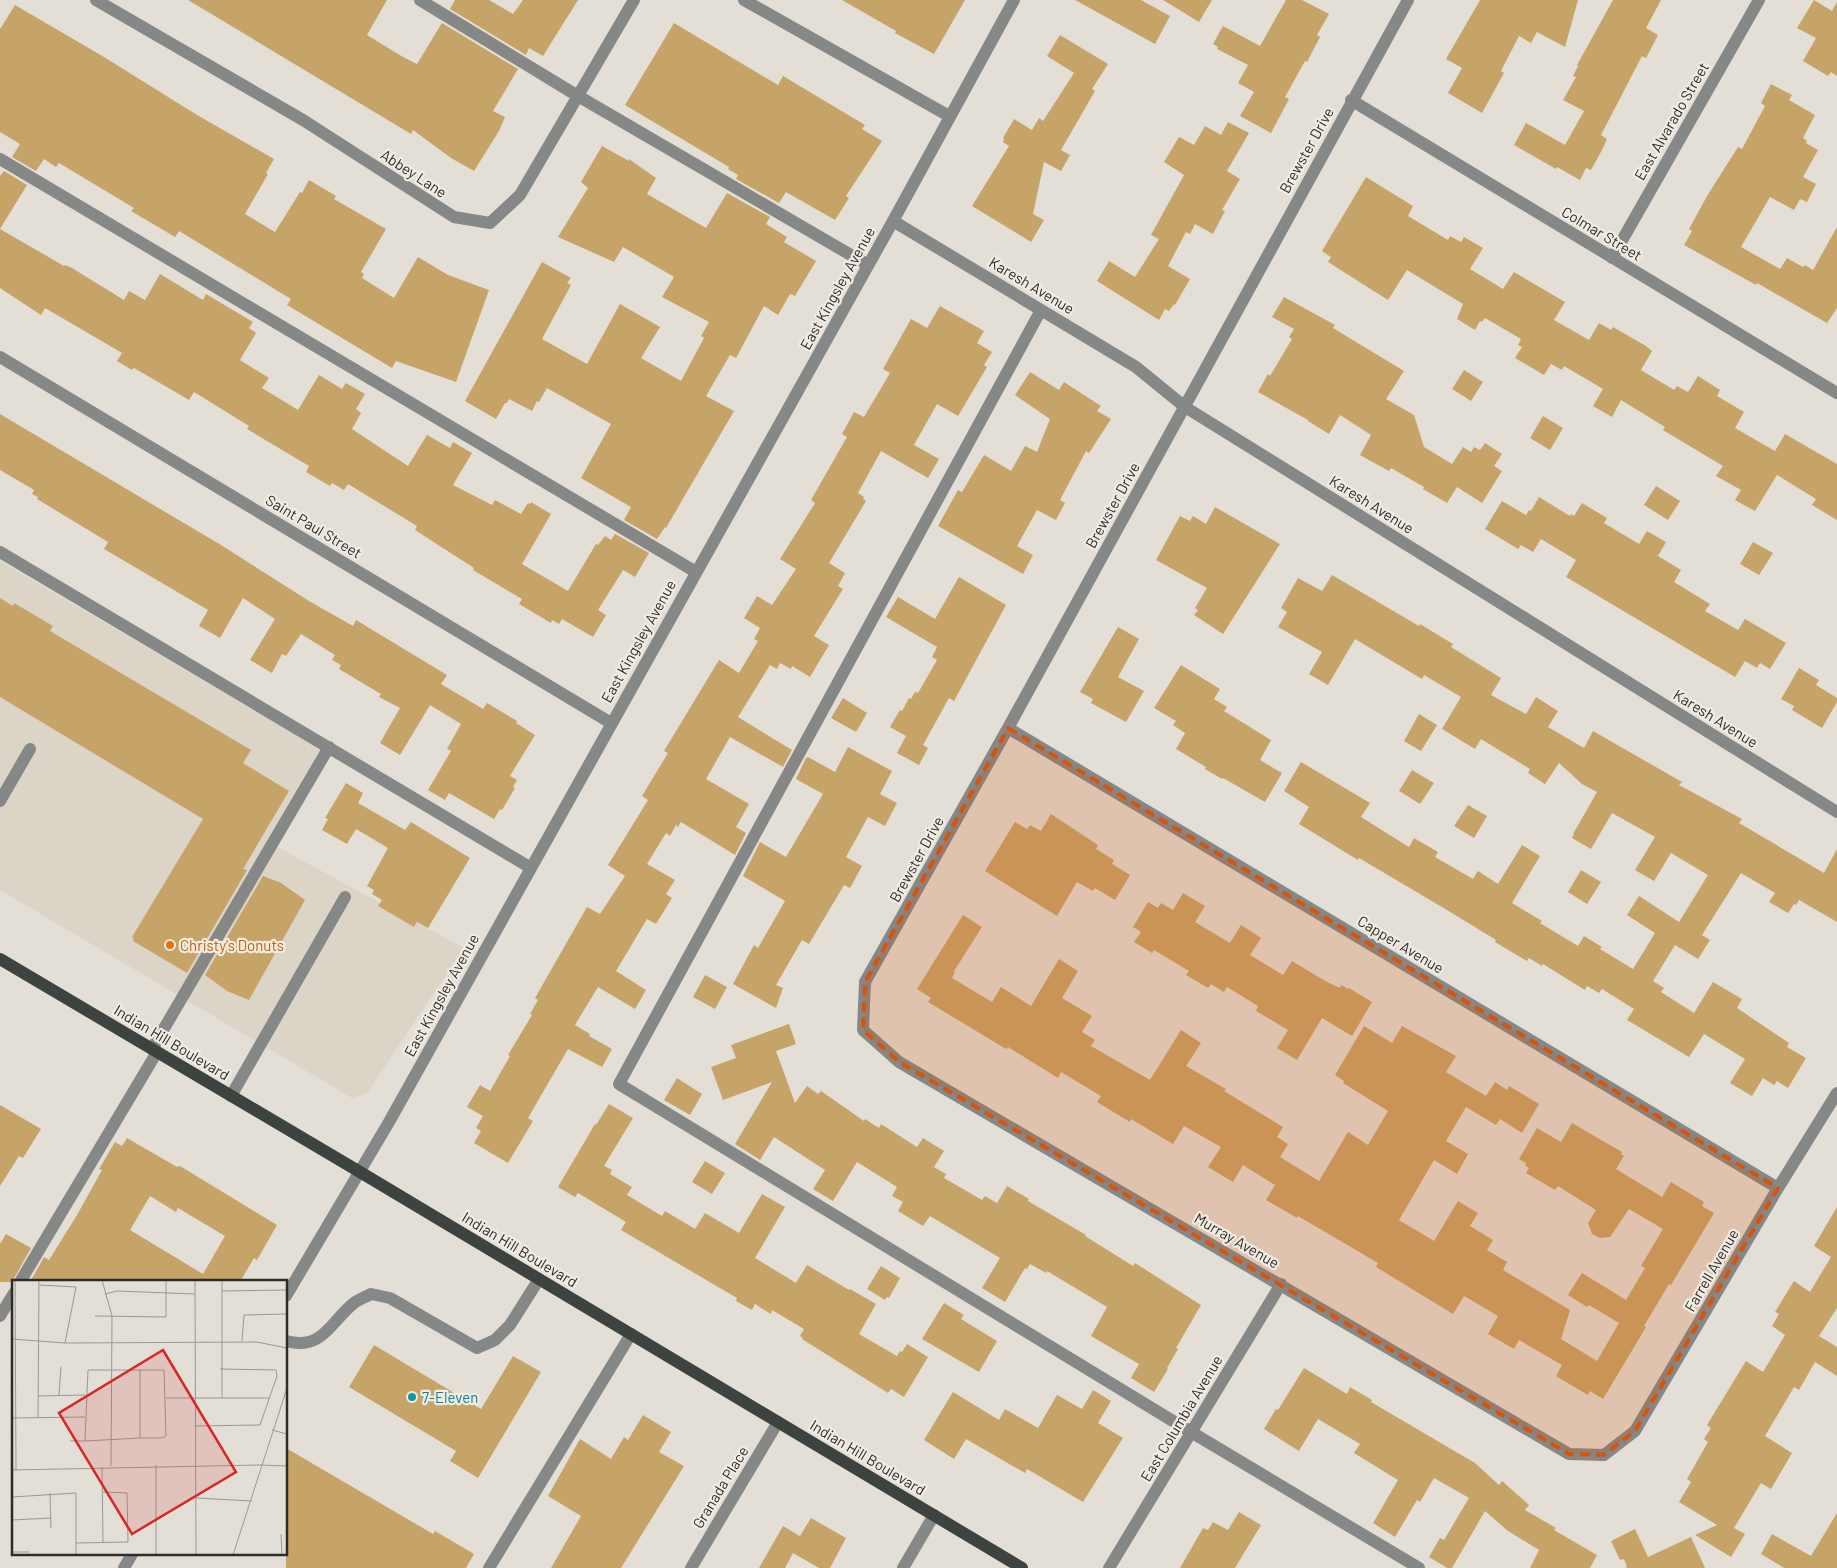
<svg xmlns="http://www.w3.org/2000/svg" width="1837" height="1568" font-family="Barlow,sans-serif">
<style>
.built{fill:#dcd4c6}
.building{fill:#c6a467;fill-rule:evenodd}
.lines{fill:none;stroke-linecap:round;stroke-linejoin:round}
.minor{stroke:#858886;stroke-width:12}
.major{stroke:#3d433f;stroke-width:12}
.marked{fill:#d5540f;fill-opacity:0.2;stroke:#d5540f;stroke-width:4;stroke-dasharray:10 6;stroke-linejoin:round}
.food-dot{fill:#e8710a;stroke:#f0ece4;stroke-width:2}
.culture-dot{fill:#0f9aa8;stroke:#f0ece4;stroke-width:2}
.labels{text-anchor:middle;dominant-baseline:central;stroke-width:4.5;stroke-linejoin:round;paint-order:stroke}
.street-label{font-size:15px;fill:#2e2c29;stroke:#f0ece4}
.food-label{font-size:15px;fill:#c56008;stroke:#f0ece4;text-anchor:start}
.culture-label{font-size:15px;fill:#0d838f;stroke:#f0ece4;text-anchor:start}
.inset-road{fill:none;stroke:#9b9791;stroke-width:1}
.view{fill:#d62828;fill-opacity:0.15;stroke:#d62828;stroke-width:2.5}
.inset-edge{fill:none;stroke:#2e2c29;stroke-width:2.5}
</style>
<rect width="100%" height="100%" fill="#e3dfd7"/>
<path class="built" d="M0 561 320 749 266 841 464 948 367 1093 352 1098 0 890Z"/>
<path class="building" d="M188 0H387L367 35 403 57 417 64 442 23 518 69 493 111 505 117 499 131 474 171 451 158 413 130 411 134Z
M455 0H489L513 14 523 0H578L543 56 529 48 526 55 450 9Z
M842 0H965L934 54 895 33 896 31Z
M1075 0H1141L1170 16 1155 44Z
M1163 0H1212L1199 22Z
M1286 0H1302L1329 14 1317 35 1320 37 1307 62 1305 61 1285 97 1289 99 1271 133 1240 116 1254 92 1238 83 1248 65 1217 49 1218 47 1213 44 1223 26 1260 46Z
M1480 0H1578L1565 47 1537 32 1531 43 1519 36 1501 71 1504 73 1482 113 1448 93 1462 68 1446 59Z
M1613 0H1661L1646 28 1658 35 1646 58 1642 56 1601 135 1607 139 1602 150 1591 170 1586 168 1580 180 1557 167 1556 169 1514 145 1526 123 1565 145 1584 111 1563 100 1576 77 1573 76 1578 66 1577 65Z
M1814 0 1832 11 1837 2V76L1831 72 1828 76 1803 61 1816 38 1797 28Z
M15 5 104 57 197 115 274 159 266 173 268 174 245 214 275 232 300 192 302 193 309 180 336 196 334 199 386 229 361 272 364 274 362 278 394 298 418 257 448 275 489 290 456 382 396 361 392 368 287 305 291 299 179 231 175 237 131 211 134 208 59 163 56 167 44 159 36 171 12 157 20 144 0 132V29Z
M674 23 778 85 783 76 865 125 862 129 882 141 846 196 849 198 835 220 786 192 779 203 736 179 738 175 728 169 729 167 625 105Z
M1060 35 1108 64 1092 89 1095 91 1061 150 1070 155 1061 171 1044 162 1033 214 1044 220 1031 242 972 206 1009 146 1003 142 1004 139 1003 138 1014 119 1032 130 1039 118 1043 121 1074 73 1047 56Z
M1771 84 1792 95 1789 100 1815 115 1803 138 1807 141 1806 143 1818 150 1803 177 1816 184 1807 202 1800 199 1794 210 1770 197 1741 247 1780 269 1787 258 1803 267 1805 265 1813 270 1837 227V308L1827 323 1757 283 1756 285 1684 245 1692 231 1689 229 1707 196 1738 147 1742 149 1765 106 1761 103Z
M1228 122 1249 133 1227 171 1240 179 1222 210 1225 211 1213 234 1195 224 1190 234 1186 232 1168 266 1190 279 1175 305 1174 304 1169 311 1165 309 1159 320 1097 281 1109 261 1135 277 1159 239 1151 235 1184 175 1164 162 1179 137 1194 145 1205 126 1221 135Z
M602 146 629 161V159L656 178 647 194 706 228 727 193 770 217 766 224 787 237 784 242 816 261 795 296 790 294 778 315 764 306 736 358 730 355 706 396 734 411 666 528 665 527 657 539 624 520 631 507 581 478 611 424 547 388 539 402 537 401 532 411 509 399 507 403H505L496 419 465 401 542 262 571 278 567 283 571 285 542 339 587 364 620 304 660 327 641 358 681 381 704 338 701 336 709 322 662 297 674 277 623 247 614 262 558 237 588 188 581 182Z
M4 171 27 185 0 229 64 266 65 265 72 268 124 300 129 291 145 300 160 274 203 300 206 294 253 322 249 328 256 333 240 360 269 378 262 388 298 410 319 375 342 389 346 383 365 394 356 409 361 413 352 429 408 466 427 435 450 448 453 442 472 453 453 485 492 505 495 500 521 514 528 503 530 504 531 502 551 514 522 564 568 591 596 544 598 545 605 536 611 540 615 534 649 553 635 577 623 570 598 610 606 615 593 637 562 619 559 624 552 620 551 623 519 604 522 599 473 570 474 568 415 530 417 526 348 484 344 490 332 483 330 486 306 472 309 466 247 429 249 426 194 392 189 400 134 368 132 370 117 361 122 353 45 308 41 315 0 288V176Z
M1366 177 1413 206 1408 216 1448 240 1450 236 1461 242 1464 237 1483 248 1470 269 1503 289 1514 272 1565 302 1554 320 1589 340 1599 323 1611 330 1613 327 1646 346 1652 351 1641 370 1674 390 1677 386 1688 392 1698 376 1720 390 1717 396 1744 412 1735 428 1775 451 1785 434 1837 464V520L1812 505 1816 499 1777 475 1755 511 1735 500 1741 490 1716 476 1723 466 1663 430 1665 427 1621 400 1612 417 1593 406 1603 389 1564 366 1562 370 1551 364 1544 375 1515 358 1522 347 1518 345 1521 339 1485 318 1482 322 1480 321 1475 330 1457 319 1463 304 1407 270 1388 300 1328 262 1331 257 1322 251Z
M1284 297 1335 325 1333 328 1404 371 1386 399 1414 415 1424 447 1452 464 1463 447 1471 452 1474 447 1480 450 1485 443 1502 454 1494 466 1502 471 1482 503 1457 487 1447 503 1423 489 1424 487 1391 468 1389 471 1360 455 1371 435 1340 415 1329 434 1308 421V420L1258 392 1268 374 1270 376 1292 339 1289 337 1294 329 1272 317Z
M940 306 984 331 977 343 992 352 984 365 987 367 958 416 937 404 914 445 939 459 928 478 881 451 858 493 864 497 863 499 866 501 829 563 845 573 838 586 843 589 814 636 829 645 810 677 792 666 791 669 780 663 777 669 770 665 738 717 792 750 783 767 730 737 706 779 749 804 736 827 746 833 735 855 681 822 678 827 676 825 670 836 666 833 647 864 675 880 666 894 672 898 656 924 647 919 616 971 646 990 635 1009 598 987 575 1025 590 1034 589 1036 612 1049 602 1067 568 1049 528 1118 533 1121 508 1163 474 1143 481 1131 476 1128 483 1116 467 1107 480 1085 490 1091 510 1056 508 1055 532 1015 530 1014 538 1000 535 998 587 907 600 914 625 876 608 865 648 800 642 796 668 753 664 751 719 660 739 673 758 641 754 639 760 628 744 618 757 596 772 605 796 569 780 559 815 503 811 500 847 437 842 434 854 412 864 417 890 373 883 369 911 319 927 328Z
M1464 370 1483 382 1471 401 1452 389Z
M1030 372 1059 390 1064 382 1101 406 1097 411 1111 419 1089 453 1086 451 1060 500 1065 503 1056 520 1037 510 1017 546 1033 555 1023 574 938 526 958 490 962 492 984 455 1011 471 1025 446 1037 452 1050 419 1015 395Z
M0 414 221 545 309 601 353 626 356 620 447 675 441 684 483 709 487 703 517 721 516 723 535 735 510 776 517 780 513 787 515 788 502 810 500 809 494 819 449 793 445 800 428 790 451 751 447 749 461 724 430 705 400 755 380 743 400 708 379 697 381 694 339 669 341 665 332 660 335 655 301 634 286 656 282 654 272 673 250 660 275 619 243 598 220 638 199 626 208 610 104 549 108 542 37 499 38 497 32 494 34 490 0 470Z
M1543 416 1563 428 1550 450 1530 438Z
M1656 486 1680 501 1668 520 1644 505Z
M1539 497 1570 516 1571 514 1574 516 1582 503 1607 518 1604 523 1639 544 1647 531 1666 542 1658 556 1681 570 1674 582 1710 604 1705 611 1738 630 1745 619 1786 643 1770 669 1760 663 1757 668 1745 661 1735 677 1566 577 1576 560 1541 539 1533 552 1521 545 1518 549 1485 529 1502 501 1526 515 1529 510 1531 511Z
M1215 507 1280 544 1223 634 1194 615 1198 610 1195 608 1207 588 1156 560 1180 516 1190 521 1193 516 1206 524Z
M1753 542 1773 553 1759 575 1740 564Z
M1332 575 1419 626 1420 624 1453 644 1451 647 1501 678 1491 695 1526 714 1536 697 1558 711 1548 727 1584 748 1593 731 1682 782 1679 785 1742 819 1739 823 1824 873 1837 849V922L1799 900 1796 905 1794 904 1788 913 1769 902 1775 893 1741 873 1702 935 1710 940 1698 959 1675 945 1653 981 1664 988 1661 992 1694 1013 1713 982 1742 999 1737 1008 1789 1043 1787 1047 1806 1058 1788 1088 1777 1081 1774 1085 1763 1078 1752 1096 1730 1083 1745 1059 1704 1034 1689 1057 1627 1020 1634 1009 1602 989 1599 993 1587 986 1585 990 1543 964 1542 966 1529 958 1527 961 1495 942 1496 940 1452 913 1359 858 1358 860 1299 824 1309 807 1284 791 1301 762 1370 803 1361 817 1409 847 1414 838 1438 852 1435 857 1473 879 1478 871 1498 884 1522 845 1540 856 1512 903 1542 921 1540 923 1578 946 1584 936 1602 947 1600 949 1633 969 1655 933 1627 915 1639 896 1679 922 1708 875 1671 853 1654 881 1635 870 1655 837 1612 813 1591 849 1572 838 1574 834H1573L1597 792 1582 784 1559 763 1545 784 1528 773 1530 769 1481 739 1475 749 1442 729 1461 697 1424 675 1422 679 1355 639 1328 685 1309 674 1322 652 1278 627 1287 612 1281 608 1298 578 1322 591Z
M959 577 1006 605 954 701 949 698 923 745 928 748 919 765 897 753 906 736 890 727 900 710 902 711 909 698 911 699 915 692 918 693 937 660 932 657 937 647 886 617 898 597 935 619Z
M0 598 13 606 14 603 53 626 50 631 251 750 243 763 289 791 243 869 247 870 187 973 133 941 134 938 132 937 203 819 0 697Z
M1118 627 1139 639 1118 677 1144 691 1126 722 1091 703 1093 699 1080 692Z
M1181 665 1220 689 1214 699 1227 707 1224 711 1271 740 1260 760 1282 773 1265 802 1223 778 1222 779 1205 769 1206 767 1176 749 1185 733 1173 725 1176 721 1154 708Z
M1799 668 1819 680 1816 685 1837 698V702L1822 728 1792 710 1794 706 1781 699Z
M843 698 867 713 856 732 831 718Z
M1419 714 1437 725 1421 751 1404 741Z
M848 747 892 771 880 794 897 803 885 826 868 817 846 857 862 866 850 888 844 885 809 944 802 940 776 985 783 988 776 1008 733 984 754 945 758 948 785 901 743 876 760 842 786 857 823 794 796 779 806 758 808 757 835 772Z
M1412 770 1434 783 1420 804 1399 791Z
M346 783 363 793 358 803 405 830 411 822 470 858 428 928 417 922 414 927 378 906 382 900 372 894 374 890 367 886 388 848 356 829 347 844 322 830 328 819 325 818Z
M1468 805 1487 816 1474 838 1454 826Z
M1051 814 1098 845 1096 849 1114 860 1112 864 1130 875 1115 900 1095 888 1093 891 1077 882 1057 916 985 871 1015 822 1027 829 1030 825 1041 831Z
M1581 870 1601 882 1587 904 1568 892Z
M263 876 281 883 305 900 249 1000 227 991 205 975Z
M1183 893 1205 906 1195 922 1230 943 1241 925 1261 938 1250 955 1283 975 1292 961 1327 982 1340 988 1341 985 1348 989 1349 988 1372 1002 1352 1036 1322 1018 1297 1060 1277 1048 1288 1030 1256 1011 1258 1006 1227 987 1224 992 1211 984 1208 988 1186 975 1189 971 1154 950 1152 953 1134 942 1141 932 1133 927 1148 902 1158 908 1161 903 1173 910Z
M963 915 982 927 954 971 955 972 952 978 992 1002 1001 987 1031 1006 1059 959 1078 971 1062 998 1092 1016 1082 1032 1095 1040 1091 1046 1150 1080 1181 1030 1201 1043 1186 1066 1226 1089 1224 1091 1283 1127 1277 1137 1288 1144 1280 1157 1319 1181 1348 1132 1368 1145 1388 1111 1343 1083 1344 1081 1335 1075 1364 1026 1392 1043 1402 1026 1456 1056 1446 1072 1486 1096 1495 1082 1507 1090 1509 1086 1539 1104 1522 1133 1500 1119 1496 1125 1466 1107 1446 1141 1468 1154 1457 1174 1434 1160 1399 1220 1434 1241 1458 1201 1476 1212 1478 1213 1470 1226 1493 1240 1487 1250 1507 1262 1503 1270 1570 1310 1561 1339 1597 1361 1619 1323 1589 1305 1587 1307 1568 1295 1582 1273 1626 1300 1645 1268 1641 1266 1663 1229 1629 1209 1610 1237 1600 1238 1592 1234 1588 1223 1596 1210 1558 1186 1555 1190 1526 1173 1529 1168 1525 1165 1526 1163 1519 1159 1537 1128 1561 1142 1572 1123 1622 1152 1621 1154 1624 1156 1616 1169 1662 1197 1671 1182 1704 1202 1702 1206 1714 1213 1671 1285 1669 1284 1644 1326 1646 1327 1603 1399 1590 1391 1588 1395 1556 1376 1562 1365 1519 1340 1514 1349 1488 1334 1498 1316 1464 1296 1453 1314 1376 1267 1378 1263 1298 1216 1297 1218 1266 1200 1275 1185 1243 1165 1233 1182 1208 1167 1221 1147 1184 1126 1173 1144 1131 1119 1130 1122 1097 1102 1101 1096 1061 1072 1058 1078 1008 1047 1006 1049 928 1002 931 998 917 989Z
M705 975 727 987 715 1009 693 997Z
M789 1024 796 1044 776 1051 795 1103 807 1086 818 1094 821 1091 864 1121 865 1119 879 1128 881 1124 917 1147 923 1138 944 1151 934 1167 946 1174 944 1178 982 1200 985 1196 997 1203 1007 1186 1029 1199 1028 1201 1086 1235 1085 1236 1133 1266 1135 1263 1201 1305 1176 1348 1178 1349 1167 1368 1168 1369 1154 1392 1131 1378 1139 1364 1091 1336 1107 1307 1047 1271 1046 1273 1030 1264 1027 1269 1025 1268 1005 1302 982 1288 1000 1258 930 1216 923 1226 898 1211 903 1202 892 1196 897 1187 857 1162 833 1201 813 1189 825 1170 774 1137 760 1160 735 1144 772 1082 723 1100 711 1067 736 1058 731 1045Z
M677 1078 702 1094 690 1115 664 1100Z
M609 1104 633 1118 604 1166 612 1170 610 1174 632 1187 627 1195 662 1216 665 1211 695 1229 705 1213 739 1233 762 1194 785 1207 755 1258 796 1283 807 1265 849 1290 850 1289 876 1304 859 1334 897 1356 900 1351 902 1352 907 1344 928 1357 904 1397 891 1389 888 1393 802 1339 803 1338 800 1336 804 1329 772 1310 771 1314 755 1304 752 1310 736 1301 737 1298 621 1230 626 1222 578 1193 575 1197 558 1187 595 1124 596 1125Z
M0 1105 41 1129 23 1158 19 1156 0 1186Z
M127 1138 177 1167 180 1166 277 1225 257 1260 254 1258 240 1282H30L44 1257 49 1260 77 1215 102 1170 99 1169 115 1142 122 1146ZM150 1196 176 1212 178 1208 225 1236 203 1274 130 1230Z
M705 1161 725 1173 712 1194 692 1182Z
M1837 1207V1308L1819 1336 1837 1347V1376L1815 1362 1799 1390 1794 1387 1765 1436 1792 1453 1771 1489 1761 1483 1734 1528 1745 1534 1731 1557 1695 1535 1717 1525 1679 1502 1691 1482 1687 1479 1708 1442 1704 1439 1711 1428 1707 1425 1746 1361 1763 1372 1785 1335 1772 1326 1779 1314 1775 1312 1794 1281 1810 1292 1831 1257 1814 1246Z
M6 1234 31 1248 12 1282H0V1244Z
M881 1266 900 1278 889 1298 887 1297 885 1300 867 1289Z
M944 1303 964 1315 961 1319 997 1341 979 1372 922 1339Z
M374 1345 481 1409 513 1356 541 1372 478 1478 450 1461 456 1451 349 1387Z
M1304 1368 1347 1394 1350 1387 1372 1400 1371 1402 1475 1463 1499 1485 1502 1481 1529 1505 1525 1510 1556 1528 1554 1530 1597 1555 1590 1568H1530L1539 1550 1508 1531 1485 1511 1452 1568H1447L1429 1557 1440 1538 1444 1540 1469 1498 1434 1478 1420 1502 1417 1500 1395 1537 1373 1523 1398 1480 1354 1453 1360 1444 1318 1419 1299 1451 1264 1429 1276 1409 1278 1410Z
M1093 1390 1111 1401 1098 1423 1123 1438 1083 1502 1027 1469 1025 1473 966 1439 954 1459 924 1440 953 1392 999 1420 1005 1409 1038 1428 1057 1395 1082 1409Z
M643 1415 671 1432 659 1452 684 1466 668 1492 621 1568H551L581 1516 548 1496 580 1439 611 1459 624 1437 628 1440Z
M286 1448 433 1534 435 1531 474 1554 466 1568H286Z
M1239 1512 1261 1525 1235 1568H1180L1203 1528 1208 1530 1213 1522 1228 1530Z
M1837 1513V1568H1784L1761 1554 1772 1534 1811 1556Z
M811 1518 846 1538 830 1568H819L793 1553 785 1568H759L783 1526 800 1536Z
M1635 1529 1648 1557 1691 1537 1705 1568H1625L1627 1567 1624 1559 1620 1560 1611 1541Z"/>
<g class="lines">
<path class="minor" d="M96 0 303 120 454 217 490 223 520 195 634 0
M420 0 578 96 868 265
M744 0 949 116
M1408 0 1008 728 865 982 863 1030 899 1062 1569 1454 1604 1455 1635 1431 1778 1188 1837 1093
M1351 100 1837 393
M0 159 696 572
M893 221 1136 367 1185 407 1837 812
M1612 258 1759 0
M1041 310 619 1084 1191 1432 1419 1568
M0 357 611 723
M0 552 531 868
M1008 728 1778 1188
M0 801 30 749
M152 1049 329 747
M231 1096 345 897
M20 1282 157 1052
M286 1296 389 1122 893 221 1014 0
M0 1316 14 1293
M286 1341C323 1351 330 1322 354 1303 359 1299 366 1297 371 1294L390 1298 477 1348 495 1340 510 1325 539 1279
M124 1568 132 1554
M489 1568 631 1334
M691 1568 778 1422
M903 1568 934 1515
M1109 1568 1281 1284"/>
<path class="major" d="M0 959 360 1172 1022 1568"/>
</g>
<path class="marked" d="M1008 728 1778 1188 1635 1431 1604 1455 1569 1454 899 1062 863 1030 865 982Z"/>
<circle class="food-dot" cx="170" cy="945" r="5"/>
<circle class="culture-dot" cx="412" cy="1397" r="5"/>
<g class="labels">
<g class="street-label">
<text transform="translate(1671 121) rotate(-60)">East Alvarado Street</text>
<text transform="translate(1306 150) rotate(-61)">Brewster Drive</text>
<text transform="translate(414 173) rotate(33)">Abbey Lane</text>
<text transform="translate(1602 233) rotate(31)">Colmar Street</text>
<text transform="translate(1032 285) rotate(31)">Karesh Avenue</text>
<text transform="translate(837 288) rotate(-61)">East Kingsley Avenue</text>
<text transform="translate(1372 504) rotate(32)">Karesh Avenue</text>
<text transform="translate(1112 505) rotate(-61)">Brewster Drive</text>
<text transform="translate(314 526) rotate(31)">Saint Paul Street</text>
<text transform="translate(638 641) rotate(-61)">East Kingsley Avenue</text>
<text transform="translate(1716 718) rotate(32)">Karesh Avenue</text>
<text transform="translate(916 859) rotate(-61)">Brewster Drive</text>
<text transform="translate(1401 944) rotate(31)">Capper Avenue</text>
<text transform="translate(441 995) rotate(-61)">East Kingsley Avenue</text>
<text transform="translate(172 1042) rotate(31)">Indian Hill Boulevard</text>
<text transform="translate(1237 1240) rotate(30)">Murray Avenue</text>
<text transform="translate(520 1249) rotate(31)">Indian Hill Boulevard</text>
<text transform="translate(1711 1270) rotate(-60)">Farrell Avenue</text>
<text transform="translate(1181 1418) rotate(-59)">East Columbia Avenue</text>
<text transform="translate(868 1457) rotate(31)">Indian Hill Boulevard</text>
<text transform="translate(720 1487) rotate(-59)">Granada Place</text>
</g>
<g class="food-label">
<text x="180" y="945">Christy's Donuts</text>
</g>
<g class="culture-label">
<text x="422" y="1397">7-Eleven</text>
</g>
</g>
<g transform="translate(12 1280)">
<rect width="275" height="275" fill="#e3dfd7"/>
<path class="inset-road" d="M3 0 4 190M90 0 100 36 99 186M183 0 184 275M210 0V118M28 5 64 7 53 63M210 11 275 10M93 14 105 11 183 14M83 36 154 37V0M0 59 53 63 245 62 275 68M230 61 232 35 275 34M128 89V158M47 115 49 87M26 116 73 115M154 118H257M0 138 73 137M26 138 27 0M183 146 248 145 265 96 264 90 208 89M260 150 275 154M58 161H73L128 158H150L154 156 152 90H76L73 161M144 185V275M248 185 275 186M90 187 91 262M0 190 248 185M38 213 39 248M0 217 64 213V275M184 218 240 221M0 240 39 238M269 254 270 275M64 263 116 262 115 213 91 212M0 272H17M221 275 275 108"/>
<path class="view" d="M151 70 224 192 120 254 47 133Z"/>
<rect width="275" height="275" class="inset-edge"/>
</g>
</svg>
